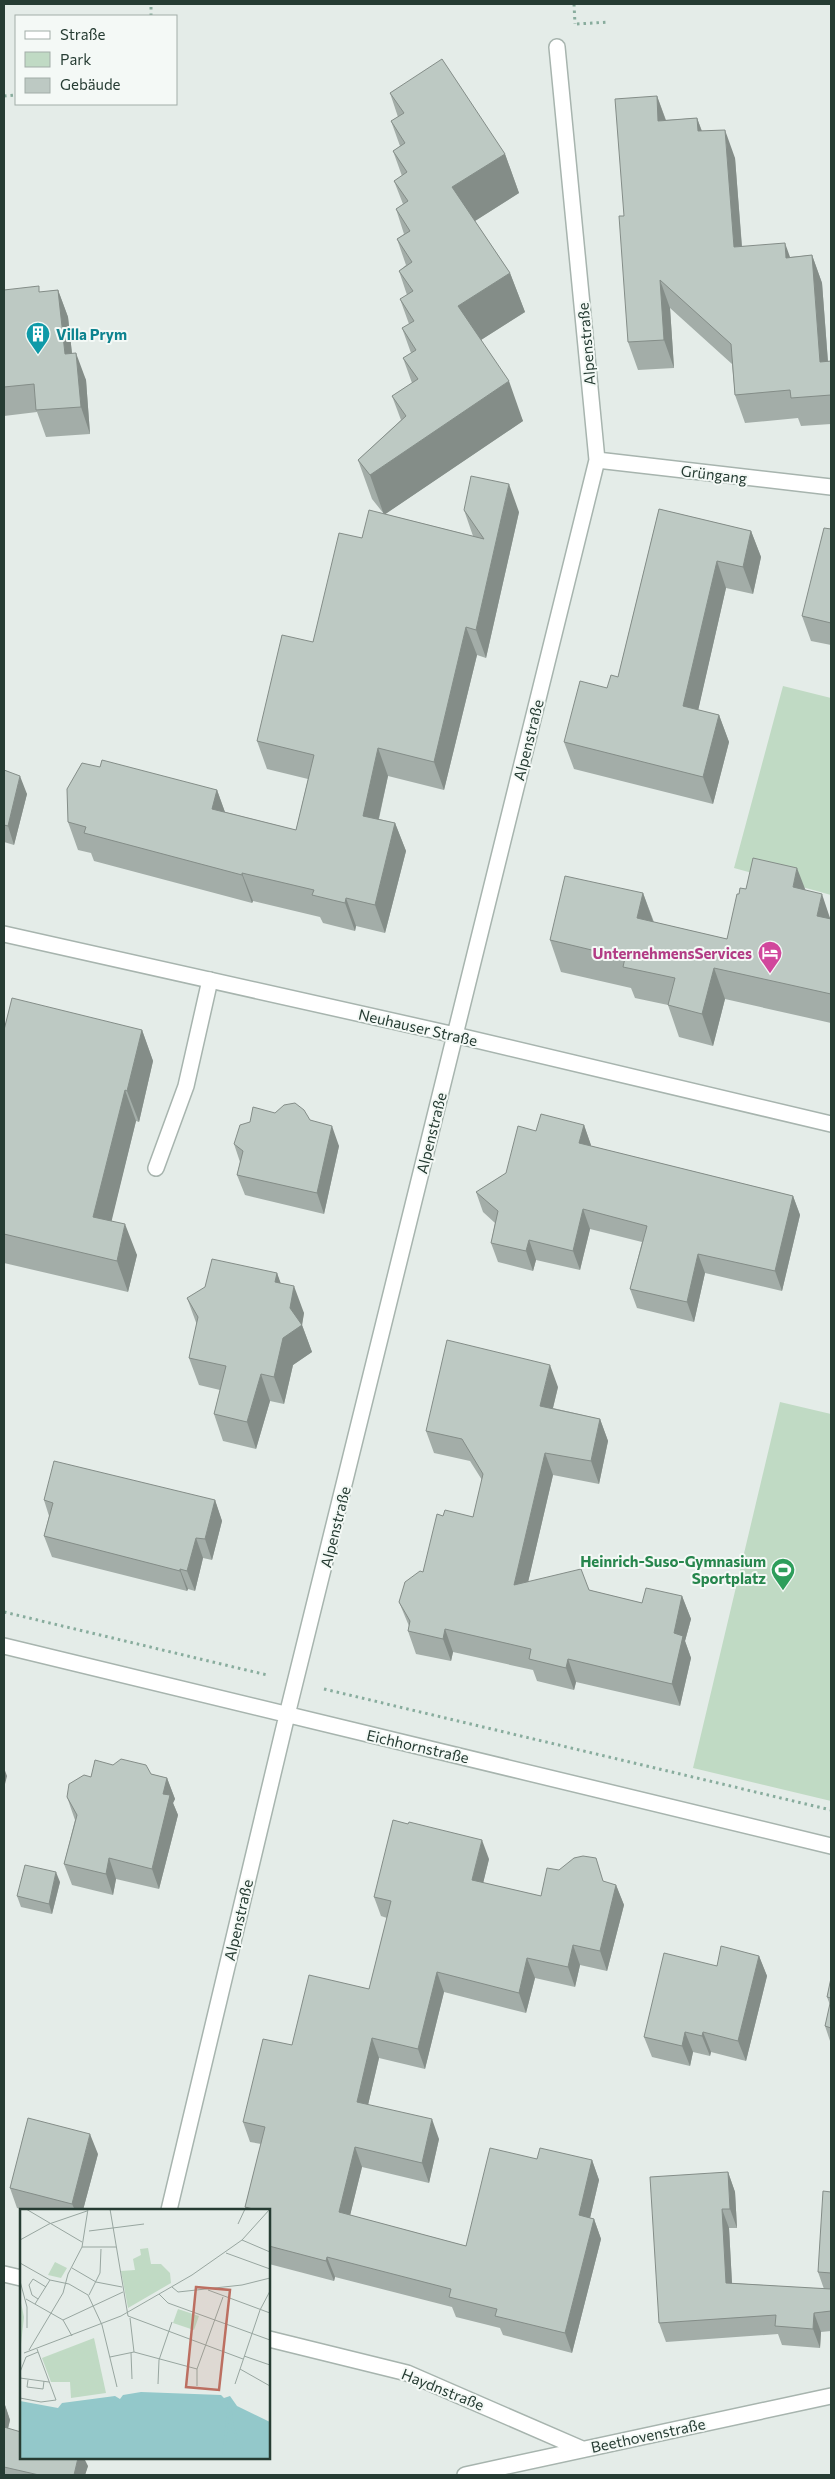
<svg xmlns="http://www.w3.org/2000/svg" width="835" height="2479" font-family="Commissioner,sans-serif">
<style>
.green{fill:#c0dac4}
.lines{fill:none;stroke-linecap:round;stroke-linejoin:round}
.service-casing{stroke:#a7b4ae;stroke-width:18}
.minor-casing{stroke:#a7b4ae;stroke-width:18}
.path{stroke:#88ac9d;stroke-width:3;stroke-dasharray:2.5 4;stroke-linecap:butt}
.service{stroke:#fff;stroke-width:15}
.minor{stroke:#fff;stroke-width:15}
.wall{fill:#a3ada8}
.shaded-wall{fill:#848d88}
.building{fill:#bdc9c3;stroke:#848d88}
.labels{text-anchor:middle;dominant-baseline:central;stroke-width:4;stroke-linejoin:round;paint-order:stroke}
.culture-label{font-size:15px;font-weight:bold;fill:#0d838f;stroke:#f4f9f6;text-anchor:start}
.street-label{font-size:15px;fill:#263c33;stroke:#f4f9f6}
.hotel-label{font-size:15px;font-weight:bold;fill:#b23c85;stroke:#f4f9f6;text-anchor:end}
.leisure-label{font-size:15px;font-weight:bold;fill:#27864d;stroke:#f4f9f6;text-anchor:end}
.inset-river{fill:none;stroke:#93c8ca;stroke-width:2.5}
.inset-road{fill:none;stroke:#98a6a0;stroke-width:1}
.view{fill:#bc6f61;fill-opacity:0.15;stroke:#bc6f61;stroke-width:2.5}
.inset-edge{fill:none;stroke:#263c33;stroke-width:2.5}
</style>
<rect width="100%" height="100%" fill="#e4ece8"/>
<path class="green" d="M783 686 831 698V895L734 868Z
M780 1402 831 1414V1801L693 1768Z"/>
<g class="lines">
<defs>
<path id="service" d="M156 1168 186 1086 210 980"/>
<path id="minor" d="M597 460 831 487
M4 934 455 1035 831 1124
M4 1646 831 1846
M169 2210 287 1715 597 460 557 47
M4 2274 21 2278
M269 2339 407 2373 582 2449
M465 2475 831 2396"/>
</defs>
<use href="#service" class="service-casing"/>
<use href="#minor" class="minor-casing"/>
<path class="path" d="M574 4 575 24
M151 16V4
M577 24 609 22
M4 96 16 95
M4 1612 267 1675
M324 1689 831 1810"/>
<use href="#service" class="service"/>
<use href="#minor" class="minor"/>
</g>
<path class="wall" d="M390 93 505 154 519 193 475 221 510 273 525 312 481 340 523 421 385 514 473 536 464 510 519 512 486 658 477 655 444 790 388 776 379 819 395 823 406 851 385 933 356 926 355 931 323 923 320 917 253 901 252 903 94 861 91 853 78 850 68 822 100 767 217 790 225 812 296 830 308 779 267 769 257 741 313 642 362 538 384 514 372 499 358 460 401 420 392 396 412 383 403 358 411 353 402 328 409 324 400 299 407 295 399 271 406 265 397 239 404 234 396 209 403 204 394 181 402 176 393 151 400 146 391 121 398 117Z
M657 96 666 120 697 118 702 131 735 158 742 246 790 257 812 255 822 283 828 361H831V424L801 426 798 418 745 423 735 395 732 364 670 308 674 368 638 370 628 342Z
M4 290 41 292 58 290 68 317 72 354 86 380 90 434 46 437 37 412 4 416Z
M659 509 751 531 761 557 753 594 726 588 698 710 719 715 729 742 713 804 574 769 564 742 607 688 618 677Z
M831 529V645L811 641 802 616Z
M4 770 27 794 14 845 4 842Z
M746 889 805 890 831 919V1023L725 999 713 1046 679 1037 668 1005 635 998 631 988 561 972 550 940 643 893 654 922 727 939 739 894Z
M4 1030H142L153 1061 139 1122 136 1121 111 1221 137 1255 128 1292 4 1263Z
M310 1120 339 1146 324 1214 245 1195 237 1175 240 1162 234 1144Z
M584 1125 591 1146 793 1196 800 1215 782 1291 705 1273 694 1322 637 1308 630 1289 642 1242 590 1229 580 1270 536 1260 533 1271 498 1262 491 1243 495 1223 483 1212 476 1192 506 1173 536 1131Z
M277 1273 280 1283 304 1313 302 1325 312 1352 293 1365 284 1404 270 1401 256 1449 223 1441 214 1414 220 1390 199 1385 189 1358 197 1325 187 1298Z
M558 1387 553 1408 600 1419 608 1441 599 1484 553 1475 528 1582 589 1590 642 1603 682 1596 691 1619 685 1641 691 1658 680 1706 576 1682 574 1690 537 1681 533 1670 453 1652 451 1661 416 1654 408 1631 409 1626 399 1602 423 1572 443 1516 473 1517 482 1480 470 1461 434 1453 426 1431Z
M44 1500H215L222 1521 212 1560 203 1558 195 1591 188 1589 187 1591 52 1557 44 1536 49 1516Z
M151 1774 167 1778 175 1799 173 1803 178 1815 159 1889 116 1879 113 1895 72 1885 64 1864 75 1820 67 1797 91 1777Z
M489 1859 483 1883 541 1896 604 1882 616 1885 624 1905 607 1971 580 1965 575 1987 535 1978 526 2013 444 1992 425 2069 379 2058 368 2105 439 2139 429 2183 362 2167 350 2215 466 2246 537 2159 592 2160 599 2180 590 2218 594 2219 601 2239 572 2353 503 2335 500 2328 456 2317 452 2307 335 2277 334 2281 269 2264V2210H246L245 2207 261 2144 250 2142 243 2122 292 2045 369 1989 387 1918 381 1916 374 1897Z
M60 1882 52 1914 21 1907 17 1896Z
M759 1956 767 1976 746 2061 711 2052 710 2056 693 2052 690 2066 652 2057 644 2037 717 1966Z
M831 1978V2044L825 2026 830 2005 827 1997Z
M98 2154 83 2210H25L17 2208 10 2188Z
M728 2172 735 2192 737 2228H729L732 2283 824 2289 818 2272 831 2192V2331L821 2332 820 2348 782 2345 778 2334 666 2342 659 2323Z
M4 2402 10 2420 8 2429 88 2466 85 2475H4Z"/>
<path class="shaded-wall" d="M657 96 667 124 658 121Z
M697 118 707 146 698 131Z
M725 130 735 158 744 275 734 247Z
M505 154 519 193 467 226 452 187Z
M785 243 795 271 786 258Z
M812 255 822 283 830 390 820 362Z
M510 273 525 312 473 345 458 306Z
M660 280 670 308 674 368 664 340Z
M58 290 68 317 75 381 65 354Z
M76 353 86 380 90 434 81 407Z
M509 381 523 421 384 515 370 475Z
M509 484 519 512 486 658 476 630Z
M751 531 761 557 753 594 743 567Z
M717 561 726 588 693 733 683 706Z
M466 627 477 655 444 790 434 762Z
M719 715 729 742 713 804 703 777Z
M378 748 388 776 373 844 363 816Z
M20 776 27 794 14 845 8 826Z
M217 790 227 818 212 809Z
M395 823 406 851 385 933 375 905Z
M797 868 809 899 793 887Z
M242 873 253 901 252 903 242 875Z
M643 893 654 924 637 918Z
M822 894 831 921 817 916Z
M346 898 356 926 355 931 345 903Z
M714 968 725 999 713 1046 702 1014Z
M142 1030 153 1061 139 1122 127 1091Z
M125 1090 136 1121 105 1248 93 1217Z
M584 1125 591 1145 587 1162 579 1143Z
M332 1126 339 1146 324 1214 317 1193Z
M793 1196 800 1215 782 1291 775 1271Z
M583 1209 590 1229 580 1270 573 1251Z
M125 1224 137 1255 128 1292 117 1261Z
M529 1240 536 1260 533 1271 526 1251Z
M698 1254 705 1273 694 1322 687 1302Z
M277 1273 287 1300 275 1282Z
M294 1286 304 1313 302 1325 312 1352 293 1365 284 1404 274 1377Z
M550 1365 558 1387 548 1428 540 1406Z
M261 1374 270 1401 256 1449 247 1422Z
M600 1419 608 1441 599 1484 591 1461Z
M545 1453 553 1475 522 1608 514 1585Z
M215 1500 222 1521 212 1560 205 1539Z
M196 1538 203 1558 195 1591 187 1571Z
M180 1569 188 1589 187 1591 180 1571Z
M682 1596 691 1619 685 1641 691 1658 680 1706 672 1684 674 1633Z
M445 1629 453 1652 451 1661 443 1639Z
M568 1659 576 1682 574 1690 566 1668Z
M4 1768 7 1776 4 1788Z
M167 1778 175 1799 173 1803 178 1815 159 1889 152 1869 163 1794Z
M482 1840 489 1859 479 1900 472 1880Z
M109 1858 116 1879 113 1895 106 1874Z
M56 1872 60 1882 52 1914 49 1904Z
M616 1885 624 1905 607 1971 600 1951Z
M573 1945 580 1965 575 1987 568 1967Z
M759 1956 767 1976 746 2061 738 2041Z
M527 1958 535 1978 526 2013 519 1993Z
M437 1972 444 1992 425 2069 418 2049Z
M685 2032 693 2052 690 2066 682 2046Z
M703 2032 711 2052 710 2056 702 2036Z
M372 2038 379 2058 364 2122 357 2102Z
M432 2119 439 2139 429 2183 422 2163Z
M90 2134 98 2154 83 2210H75L72 2204Z
M355 2147 362 2167 346 2232 339 2212Z
M592 2160 599 2180 586 2235 579 2215Z
M728 2172 735 2192 737 2228 730 2209Z
M722 2209 729 2228 733 2302 726 2283Z
M594 2219 601 2239 572 2353 565 2333Z
M327 2257 335 2277 334 2281 326 2261Z
M814 2313 821 2332 820 2348 813 2329Z
M4 2402 10 2420 4 2444Z
M78 2458H84L88 2466 85 2475H74Z"/>
<path class="building" d="M442 59 505 154 452 187 510 273 458 306 509 381 370 475 358 460 406 416 392 396 418 379 403 358 416 350 402 328 414 321 400 299 413 291 399 271 412 262 397 239 410 231 396 209 408 201 394 181 407 172 393 151 405 143 391 121 404 113 390 93Z
M657 96 658 121 697 118 698 131 725 130 734 247 785 243 786 258 812 255 820 362 831 361V395L791 398 790 390 735 395 731 344 660 280 664 340 628 342 619 216H624L615 99Z
M39 286V292L58 290 65 354 76 353 81 407 36 410 34 384 4 387V290Z
M471 476 509 484 476 630 466 627 434 762 378 748 363 816 395 823 375 905 346 898 345 903 312 895 314 890 242 873V875L84 833 86 827 68 822 67 789 82 763 100 767 102 760 217 790 212 809 296 830 314 755 257 741 282 635 313 642 339 533 362 538 369 510 484 539 464 510Z
M659 509 751 531 743 567 717 561 683 706 719 715 703 777 564 742 580 681 607 688 611 675 618 677Z
M824 528 831 529V623L802 616Z
M4 770 20 776 8 826 4 825Z
M753 858 797 868 793 887 822 894 817 916 831 919V994L714 968 702 1014 668 1005 675 978 623 967 625 958 550 940 565 876 643 893 637 918 727 939 737 894H739L740 888 746 889Z
M12 998 142 1030 127 1091 125 1090 93 1217 125 1224 117 1261 4 1234V1030Z
M295 1103 304 1110 310 1120 332 1126 317 1193 237 1175 243 1151 234 1144 240 1125 250 1122 253 1107 275 1113 284 1105Z
M541 1114 584 1125 579 1143 793 1196 775 1271 698 1254 687 1302 630 1289 647 1226 583 1209 573 1251 529 1240 526 1251 491 1243 498 1211 476 1192 506 1173 518 1126 536 1131Z
M212 1259 277 1273 275 1282 294 1286 290 1308 302 1325 283 1338 274 1377 261 1374 247 1422 214 1414 226 1366 189 1358 198 1317 187 1298 205 1287Z
M447 1340 550 1365 540 1406 600 1419 591 1461 545 1453 514 1585 581 1569 589 1590 642 1603 646 1588 682 1596 674 1633 683 1636 672 1684 568 1659 566 1668 529 1659 531 1649 445 1629 443 1639 408 1631 410 1621 399 1602 405 1582 420 1571 423 1572 437 1514 443 1516 445 1510 473 1517 483 1474 462 1439 426 1431Z
M54 1461 215 1500 205 1539 196 1538 187 1571 180 1569V1571L44 1536 53 1503 44 1500Z
M121 1759 146 1765 151 1774 167 1778 163 1794 170 1795 152 1869 109 1858 106 1874 64 1864 77 1815 67 1797 69 1784 84 1775 91 1777 95 1760 113 1765Z
M393 1820 408 1824 409 1822 482 1840 472 1880 541 1896 547 1868 559 1870 574 1858 583 1856 596 1858 603 1881 616 1885 600 1951 573 1945 568 1967 527 1958 519 1993 437 1972 418 2049 372 2038 357 2102 432 2119 422 2163 355 2147 339 2212 466 2246 490 2148 537 2159 540 2148 592 2160 579 2215 594 2219 565 2333 495 2316 497 2309 449 2297 451 2289 327 2257 326 2261 269 2246V2210H253V2209L245 2207 265 2127 243 2122 263 2039 292 2045 309 1975 369 1989 391 1901 374 1897Z
M25 1865 56 1872 49 1904 17 1896Z
M721 1946 759 1956 738 2041 703 2032 702 2036 685 2032 682 2046 644 2037 664 1953 717 1966Z
M831 1978V1998L827 1997Z
M831 1999V2028L825 2026Z
M28 2118 90 2134 72 2204 10 2188Z
M728 2172 730 2209H722L726 2283 831 2289V2311L814 2313 813 2329 775 2326 776 2315 659 2323 650 2177Z
M823 2191 831 2192V2273L818 2272Z
M4 2427 21 2432V2458H78L74 2475H39L4 2467Z"/>
<defs>
<symbol id="building-pin" viewBox="-11 -11 22 30"><path d="M0 17L-7.5 6A9.5 9.5 0 1 1 7.5 6Z" fill="#0f9aa8" stroke="#f4f9f6"/><path d="M-4-6H4V6H1V3H-1V6H-4ZM-2.5-4.3h1.7v1.8h-1.7ZM.8-4.3h1.7v1.8H.8ZM-2.5-1h1.7V.8h-1.7ZM.8-1h1.7V.8H.8Z" fill="#fff"/></symbol>
<symbol id="hotel-pin" viewBox="-11 -11 22 30"><path d="M0 17L-7.5 6A9.5 9.5 0 1 1 7.5 6Z" fill="#d1479c" stroke="#f4f9f6"/><path d="M-6-4.5h1.5V1H6V5H4.5V3h-9V5H-6ZM-4 0a1.8 1.8 0 1 1 3.6 0ZM.5 0V-2.5h3Q6-2.5 6 0Z" fill="#fff"/></symbol>
<symbol id="stadium-pin" viewBox="-11 -11 22 30"><path d="M0 17L-7.5 6A9.5 9.5 0 1 1 7.5 6Z" fill="#2e9e5b" stroke="#f4f9f6"/><path d="M0-5a6.5 5 0 1 0 0 10a6.5 5 0 1 0 0-10ZM-3.5-1.8h7v3.6h-7Z" fill="#fff"/></symbol>
</defs>
<g fill-rule="evenodd">
<use href="#building-pin" x="24" y="320" width="28" height="38"/>
<use href="#hotel-pin" x="756" y="939" width="28" height="38"/>
<use href="#stadium-pin" x="769" y="1556" width="28" height="38"/>
</g>
<g class="labels">
<g class="culture-label">
<text x="56" y="334">Villa Prym</text>
</g>
<g class="street-label">
<text transform="translate(586 344) rotate(-95)">Alpenstraße</text>
<text transform="translate(714 474) rotate(7)">Grüngang</text>
<text transform="translate(528 740) rotate(-76)">Alpenstraße</text>
<text transform="translate(418 1027) rotate(13)">Neuhauser Straße</text>
<text transform="translate(431 1133) rotate(-76)">Alpenstraße</text>
<text transform="translate(335 1527) rotate(-76)">Alpenstraße</text>
<text transform="translate(418 1746) rotate(13)">Eichhornstraße</text>
<text transform="translate(238 1920) rotate(-77)">Alpenstraße</text>
<text transform="translate(443 2389) rotate(22)">Haydnstraße</text>
<text transform="translate(648 2435) rotate(-12)">Beethovenstraße</text>
</g>
<g class="hotel-label">
<text x="752" y="953">UnternehmensServices</text>
</g>
<g class="leisure-label">
<text x="766" y="1561">Heinrich-Suso-Gymnasium<tspan x="766" dy="17">Sportplatz</tspan></text>
</g>
</g>
<g transform="translate(20 2209)">
<rect width="250" height="250" fill="#e4ece8"/>
<path d="M128 39 131 55H141L150 64 151 74 108 99 101 62 115 61 113 50 121 46 120 40ZM35 53 47 59 41 69 28 66ZM0 89 4 108 0 144ZM158 100 179 107 174 121 153 114ZM74 129 86 184 51 189 50 173H31L22 149Z" fill="#c0dac4"/>
<path d="M121 183 201 186 204 189 210 187 217 197 250 213V250H0V192L38 199 42 194 95 187 100 190 103 186Z" fill="#93c8ca"/>
<path class="inset-river" d="M209 191 213 219 226 250M0 219 10 250M0 225 7 250M203 250 209 196"/>
<path class="inset-road" d="M6 0 62 33M90 0 108 107 223 150M218 15 225 0M69 22 124 15M0 31 29 15 67 2M222 31 250 43M62 38H96M206 44 250 60M0 54 30 71 49 75 68 86M52 59 76 73 102 78M0 72 7 98V119M152 78 158 83 222 76 250 69M188 81 250 104M139 85 148 94 250 131M68 86 82 116 97 178M69 86 80 64 81 40M6 90 43 111 52 127M18 90 12 86 9 76 13 70 26 78M15 95 30 71M110 109 114 143M43 111 103 83M9 141 43 84 48 65 62 38 68 0M4 144 101 107 172 66 222 31 250 0M111 144 112 170M224 147 250 156M90 148 114 143 177 160M220 160 250 177M0 163 6 148 18 143M0 169 29 173M8 171 7 178 23 180 24 172M138 175 139 151 152 113M215 175 240 101 250 82M177 177V160L203 88M0 189 21 193 36 191 17 140"/>
<path class="view" d="M176 78 210 81 199 181 166 178Z"/>
<rect width="250" height="250" class="inset-edge"/>
</g>
<rect width="835" height="2479" fill="none" stroke="#263c33" stroke-width="10"/>
<rect x="15" y="15" width="162" height="90" fill="#f4f9f6" stroke="#a2ada8"/>
<rect x="25" y="31" width="25" height="8" fill="#ffffff" stroke="#a2ada8"/>
<text x="60" y="40" font-size="15" fill="#263c33">Straße</text>
<rect x="25" y="52" width="25" height="15" fill="#c0dac4" stroke="#a2ada8"/>
<text x="60" y="65" font-size="15" fill="#263c33">Park</text>
<rect x="25" y="78" width="25" height="15" fill="#bdc9c3" stroke="#a2ada8"/>
<text x="60" y="90" font-size="15" fill="#263c33">Gebäude</text>
</svg>
